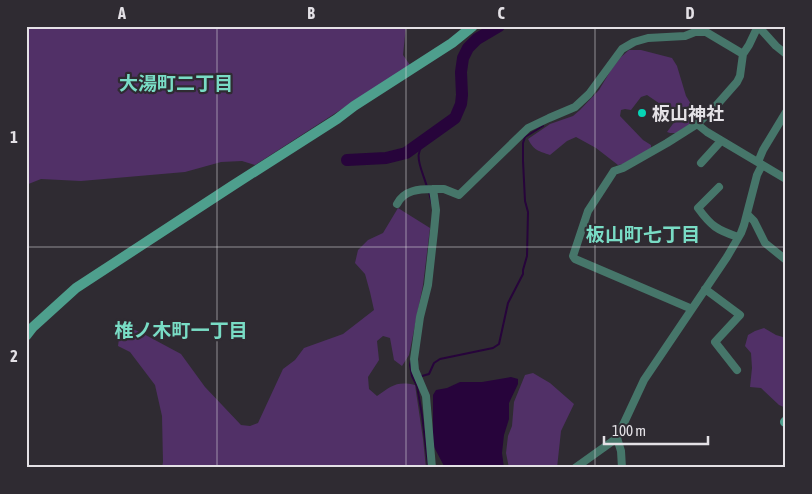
<svg xmlns="http://www.w3.org/2000/svg" width="812" height="494" font-family="'Asap Condensed','Noto Sans JP',sans-serif">
<style>
.green{fill:#513067}
.water{fill:#27043b}
.lines{fill:none;stroke-linecap:round;stroke-linejoin:round}
.stream{stroke:#27043b;stroke-width:2}
.river{stroke:#27043b;stroke-width:12}
.street{stroke:#46766a;stroke-width:8}
.secondary{stroke:#4e9f8d;stroke-width:10}
.grid{fill:none;stroke:#e4e1e6;stroke-width:1;stroke-opacity:0.55}
.poi-dot{fill:#06d5b6;stroke:#2f2b32;stroke-width:2}
.labels{text-anchor:middle;dominant-baseline:central;stroke-width:4.5;stroke-linejoin:round;paint-order:stroke}
.poi-label{font-size:18px;font-weight:bold;fill:#e4e1e6;stroke:#2f2b32;text-anchor:start}
.neighbourhood-label{font-size:19px;font-weight:bold;fill:#79dcc5;stroke:#2f2b32}
.neatline{fill:none;stroke:#e4e1e6;stroke-width:2}
.grid-label{font-size:16px;text-anchor:middle;font-weight:bold;fill:#e4e1e6}
</style>
<rect width="100%" height="100%" fill="#2f2b32"/>
<path class="green" d="M26 26H406L403 55 410 65 255 165 242 161 221 162 185 172 81 181 41 179 26 185Z
M629 50H641L672 58 677 66 686 96 699 117V119L676 133H670L667 132 675 121V114L647 95 641 97 631 110 625 109 621 110 620 116 643 140 651 145V149L623 164 618 165 596 148 576 137 567 141 550 155C539 151 534 151 528 139L550 124 573 116 580 110 599 90 611 70 621 57Z
M398 208 430 228 423 285 409 355 402 366 394 360 390 338 383 336 377 341 379 360 368 377 369 389 377 396C392 386 396 381 415 385L423 439 426 468H162L163 462 162 416 155 385 130 352 118 346 120 331 127 327 140 332 181 354 205 387 241 425 250 426 258 423 283 369 295 360 304 348 343 334 374 310 370 292 365 274 355 263 358 250 368 240 383 233Z
M764 328 776 335 786 338V408L779 405 761 388 750 387 752 368 751 353 745 346 748 335 755 331Z
M533 373 550 383 574 404 561 431 557 468H509L506 453 508 436 512 426 514 402 525 375Z"/>
<path class="water" d="M511 377 518 379V384L509 403V419L504 435 502 453 504 468H445L433 445V395L436 390 447 388 460 382H482Z"/>
<g class="lines">
<path class="stream" d="M427 187C420 163 410 153 432 135
M429 192 432 204
M411 360 410 365 412 376 417 386 422 415 428 465
M422 376 429 374 434 363 440 359 493 348 499 344 508 303 523 274V270L527 256 528 212 525 201 523 161V143L525 137 543 126"/>
<path class="river" d="M347 160 386 158 406 153 455 118 461 104 462 95 461 72 463 58 468 48 477 39 499 26"/>
<path class="street" d="M758 26 776 46 786 54
M697 124 707 132 786 179
M758 162 763 150 786 112
M701 163 721 141
M719 187 698 208C711 226 717 230 738 237
M397 204C404 190 419 189 433 189
M747 214 754 221 765 243 786 260
M705 289 740 315 715 342 737 370
M692 309 575 259 573 256 588 211 614 171 623 168 667 143 697 124 715 107 737 82 740 76 743 54 749 45 758 26
M617 438 621 451 622 468
M432 468 426 396 415 370 414 359 420 317 428 285 434 231 436 210 433 189H444L459 195 528 128 549 118 575 107 589 94 622 49 634 42 648 38 685 36 695 32H706L743 54
M575 468 617 438 644 380 727 257 741 233 744 225 757 175 762 165"/>
<path class="secondary" d="M26 336 33 327 76 288 232 186 337 119 354 106 452 43 473 26
M785 422 786 421"/>
</g>
<path class="grid" d="M217 26V468M406 26V468M595 26V468M26 247H786"/>
<circle class="poi-dot" cx="642" cy="113" r="5"/>
<g class="labels">
<g class="poi-label">
<text x="652" y="113">板山神社</text>
</g>
<g class="neighbourhood-label">
<text x="176" y="83">大湯町二丁目</text>
<text x="643" y="234">板山町七丁目</text>
<text x="181" y="330">椎ノ木町一丁目</text>
</g>
</g>
<rect width="812" height="494" fill="none" stroke="#2f2b32" stroke-width="55"/>
<path d="M604 436v8h104v-8" fill="none" stroke="#e4e1e6" stroke-width="2.5"/>
<text x="612" y="436" font-size="15" fill="#e4e1e6" stroke="#2f2b32" stroke-width="4" paint-order="stroke">100 m</text>
<rect x="28" y="28" width="756" height="438" class="neatline"/>
<g class="grid-label">
<text x="122" y="19">A</text>
<text x="311" y="19">B</text>
<text x="501" y="19">C</text>
<text x="690" y="19">D</text>
<text x="14" y="143">1</text>
<text x="14" y="362">2</text>
</g>
</svg>
